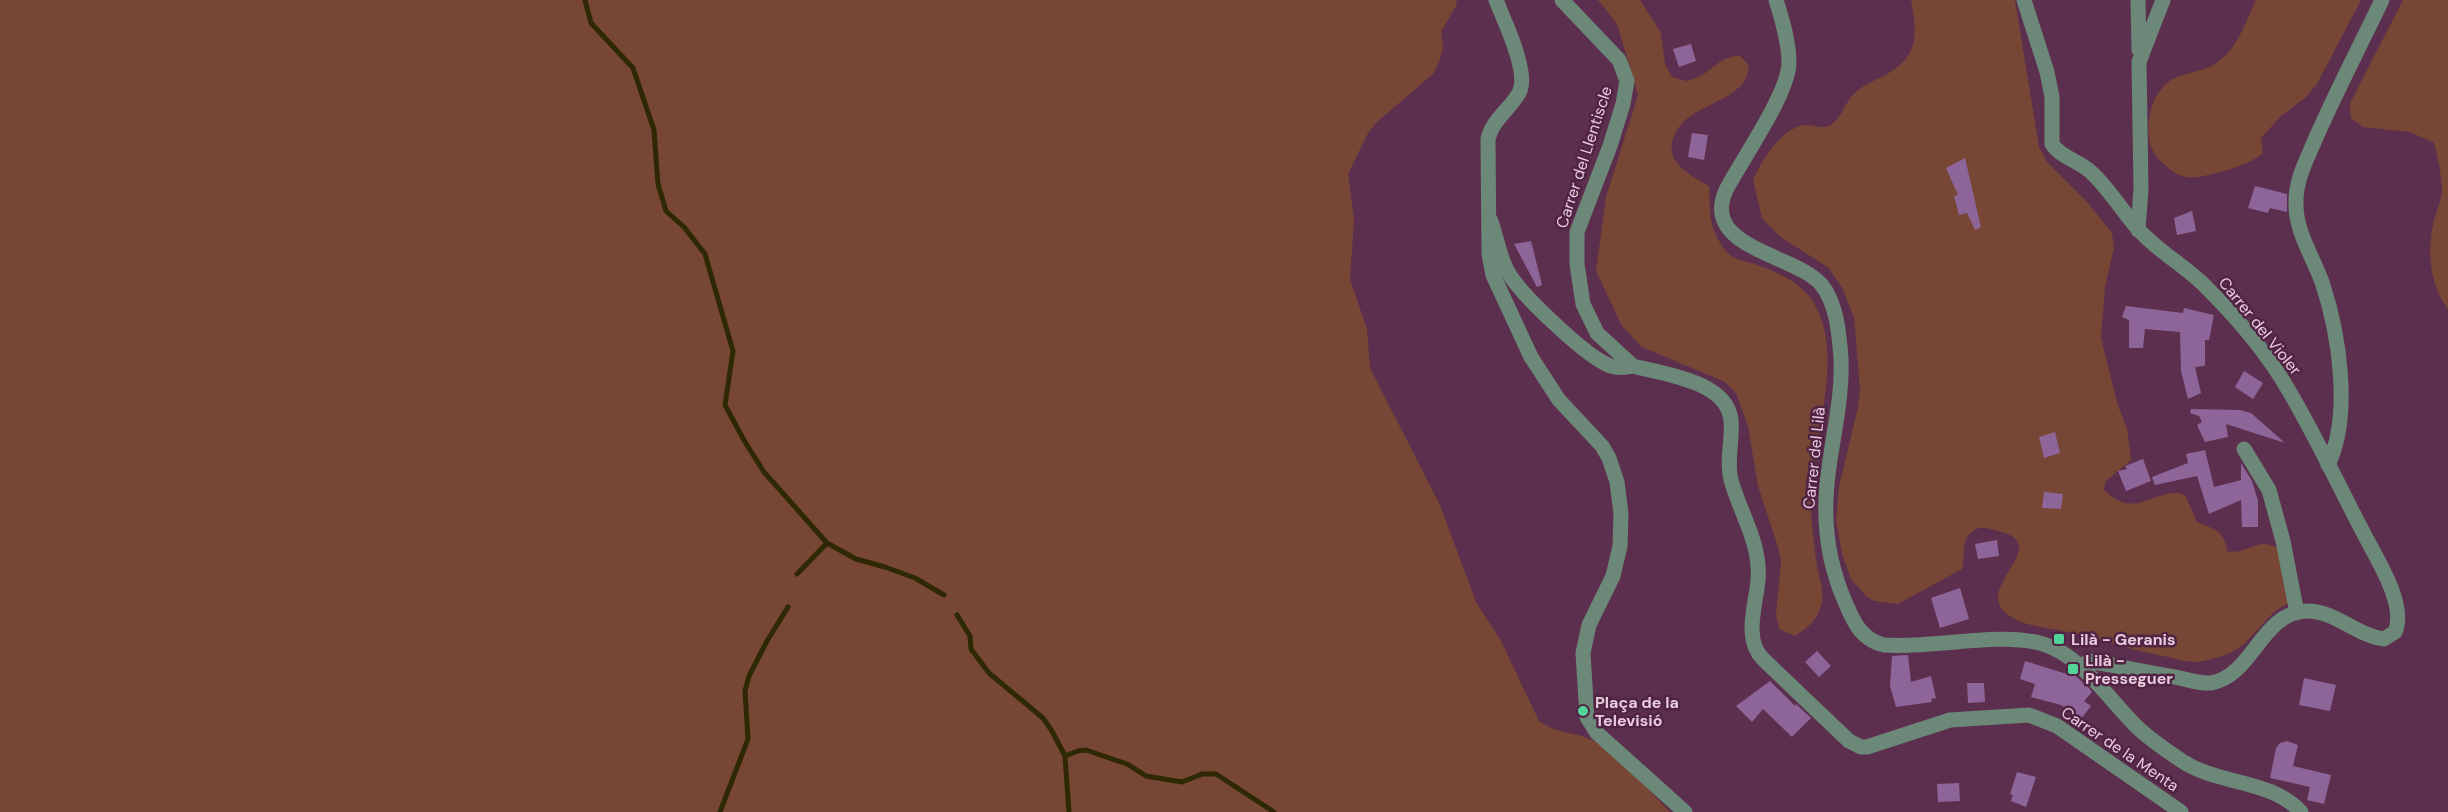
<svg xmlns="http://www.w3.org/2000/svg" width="2448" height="812" font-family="'DM Sans',sans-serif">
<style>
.green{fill:#774635}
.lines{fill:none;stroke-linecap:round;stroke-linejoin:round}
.stream{stroke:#2e2803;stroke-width:5}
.building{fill:#8e6598}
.minor{stroke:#6c8878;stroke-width:15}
.poi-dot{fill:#52d397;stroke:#512444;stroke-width:2}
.labels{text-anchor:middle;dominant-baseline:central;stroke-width:5;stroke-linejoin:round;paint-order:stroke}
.street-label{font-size:16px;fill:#e8cbdd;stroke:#512444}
.poi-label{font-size:16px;font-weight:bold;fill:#e8cbdd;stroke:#512444;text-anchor:start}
</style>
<rect width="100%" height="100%" fill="#5c2f4e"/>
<path class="green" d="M0 0H1457L1456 6 1441 32 1443 46 1440 60 1433 74 1378 121 1368 133 1348 174 1354 220 1350 279 1367 329 1370 368 1440 505 1476 602 1501 641 1539 721C1558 735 1577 731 1595 742 1624 759 1647 789 1670 812H0Z
M1598 0H1640L1661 33 1665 64 1672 77 1687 81 1701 76 1724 59 1739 55 1749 65C1748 70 1747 78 1744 82 1724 107 1683 107 1673 139 1665 163 1692 176 1709 186 1710 199 1709 215 1713 227 1716 237 1724 252 1733 257 1739 261 1748 262 1755 264 1775 271 1800 282 1812 300 1848 355 1810 441 1811 502 1811 524 1814 544 1817 566 1819 577 1824 589 1822 602 1819 618 1809 627 1795 636L1779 629 1776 614 1781 562 1778 547 1758 486 1748 426 1736 393 1725 382 1642 347 1622 326 1596 271 1606 197 1638 95 1617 24Z
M1911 0H2015L2039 147 2047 162 2087 202 2112 233 2114 248 2105 287 2101 338 2118 406 2127 428 2131 460 2105 482 2104 490C2137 523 2157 484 2185 495L2197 522C2214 529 2225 531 2227 551 2245 556 2256 537 2276 547L2280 554 2292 600C2287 605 2282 606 2277 610 2261 622 2249 645 2230 653 2221 656 2205 662 2195 662 2187 662 2177 659 2168 657 2135 651 2104 641 2072 633 2054 628 2035 628 2019 621 1955 594 2065 544 1994 530 1986 528 1980 526 1973 531 1960 540 1966 556 1962 569L1898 604 1874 601 1867 597 1851 579 1842 554 1836 520 1839 487 1858 407 1860 390 1854 317 1842 288 1829 268 1779 236 1762 218 1753 180C1761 161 1783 126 1806 125 1815 125 1824 130 1832 124 1844 115 1845 100 1857 91 1865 84 1876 80 1885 75 1920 56 1917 34 1911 0Z
M2256 0H2361L2317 84 2306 97 2281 116 2261 138 2263 153C2247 166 2224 171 2204 176 2188 180 2179 177 2167 167 2161 162 2155 156 2152 149 2144 129 2150 96 2168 82 2184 70 2206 75 2225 56 2240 41 2247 19 2256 0Z
M2403 0H2448V309C2429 285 2427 249 2434 220 2437 210 2442 199 2442 189 2441 173 2438 157 2434 143L2410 132 2363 127 2351 118 2350 103Z"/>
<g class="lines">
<path class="stream" d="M585 0 591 23 633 68 654 130 658 184 666 211 684 227 705 254 733 351 725 405 745 442 764 472 827 543 856 559 885 567 915 578 944 595
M797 574 827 543
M957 615 970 636 971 649 989 673 1043 718 1052 731 1065 756 1069 812
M1065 756 1078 751 1086 750 1127 764 1146 776 1182 782 1202 774H1216L1274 812
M720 812 748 739 745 691 749 676 767 641 788 607"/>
</g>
<path class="building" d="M1691 44 1696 61 1679 67 1673 49Z
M1692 133 1708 135 1704 160 1688 157Z
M1965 158 1981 227 1975 230 1967 213 1959 215 1954 196 1958 195 1946 168Z
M2255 186 2287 194V212L2270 208 2268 213 2248 208Z
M2192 211 2196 231 2177 235 2174 218Z
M1531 241 1542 285 1537 287 1514 244Z
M2126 306 2183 313 2184 308 2214 315 2209 340H2205V366L2195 367 2201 393 2188 399 2181 371 2180 332 2145 329 2143 348H2129V320L2122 317Z
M2244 371 2263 383 2253 399 2235 387Z
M2191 409 2240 410 2251 413 2285 443 2226 424 2228 437 2205 442 2197 425 2202 422 2199 416 2190 413Z
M2055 432 2060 453 2044 458 2039 437Z
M2205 450 2214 487 2241 480V463L2252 481 2258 501V527H2242L2241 500 2209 514 2197 476 2155 485 2152 477 2188 463 2186 454Z
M2143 459 2151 481 2126 491 2118 471 2127 469 2125 466Z
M2044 492 2063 494 2061 509 2042 508Z
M1997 540 1999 556 1978 559 1975 544Z
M1960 588 1969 619 1940 628 1931 598Z
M1817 651 1831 666 1819 677 1805 662Z
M1908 655 1911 682 1931 676 1936 698 1931 699 1932 702 1896 707 1890 686 1892 656Z
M2025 661 2070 675 2071 672 2088 687 2092 692 2084 701 2091 706 2081 719 2061 705 2031 697 2035 684 2020 679Z
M2304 678 2336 685 2330 711 2299 705Z
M1770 681 1795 706 1796 704 1811 718 1792 737 1763 709 1752 722 1736 706Z
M1967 683H1984L1985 702 1968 703Z
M2287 741 2298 745 2293 766 2331 775 2324 804 2307 800 2310 787 2270 778 2276 748 2280 743Z
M2017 772 2036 777 2026 807 2011 801 2013 795 2010 794Z
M1959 783 1960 801 1938 802 1937 784Z"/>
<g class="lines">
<path class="minor" d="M1496 0C1504 21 1530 73 1519 93 1510 109 1492 120 1488 139L1489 254 1493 275 1531 357 1559 400 1602 446 1609 458 1617 482 1621 514 1620 546 1613 576 1589 625 1583 653 1587 717 1597 733 1685 812
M1562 0 1619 60 1627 81 1623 104 1610 146 1577 232V264L1583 304 1597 333 1633 366
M1776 0C1782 19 1789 42 1789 63 1788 95 1742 159 1726 190 1700 248 1794 254 1821 284 1837 304 1839 333 1841 358 1843 400 1831 442 1827 484 1823 525 1829 566 1846 604 1854 623 1862 640 1884 645 1932 649 1999 631 2043 644 2081 655 2110 701 2138 728 2151 740 2167 751 2182 761 2218 785 2271 779 2301 812
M2024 0 2047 72 2052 97V144C2061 158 2080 161 2092 173 2110 190 2122 211 2138 229 2158 252 2186 266 2207 288 2237 318 2268 354 2289 391 2316 436 2338 485 2363 532 2376 558 2407 604 2395 632L2384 639C2357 636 2336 611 2307 611 2261 612 2253 676 2211 683 2199 684 2186 679 2175 677 2146 672 2118 666 2089 661L2080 667
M2138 0 2139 50
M1490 219C1497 237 1499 256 1508 272 1520 294 1583 353 1606 364 1615 369 1624 368 1633 366 1663 374 1727 381 1731 420 1733 440 1726 460 1731 480 1740 513 1761 543 1758 580 1756 605 1743 639 1763 659L1849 741 1861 747H1867L1950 720 2029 715 2057 726 2181 812
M2138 230 2141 189 2139 62 2163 0
M2244 449 2269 490 2283 541 2297 613
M2328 465C2352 415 2339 333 2322 282 2313 257 2296 232 2296 205 2295 181 2306 161 2315 140 2336 92 2360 46 2382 0"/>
</g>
<g class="poi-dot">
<rect x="2053" y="633" width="12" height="12" rx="3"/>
<rect x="2067" y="663" width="12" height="12" rx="3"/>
<circle cx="1583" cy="711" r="6"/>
</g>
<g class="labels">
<g class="street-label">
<text transform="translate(1584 157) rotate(-72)">Carrer del Llentiscle</text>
<text transform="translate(2260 326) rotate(51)">Carrer del Violer</text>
<text transform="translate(1814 458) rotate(-84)">Carrer del Lilà</text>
<text transform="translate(2120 749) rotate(34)">Carrer de la Menta</text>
</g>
<g class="poi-label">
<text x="2071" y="639">Lilà - Geranis</text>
<text x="2085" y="660">Lilà -<tspan x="2085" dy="18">Presseguer</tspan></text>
<text x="1595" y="702">Plaça de la<tspan x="1595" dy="18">Televisió</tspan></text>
</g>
</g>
</svg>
